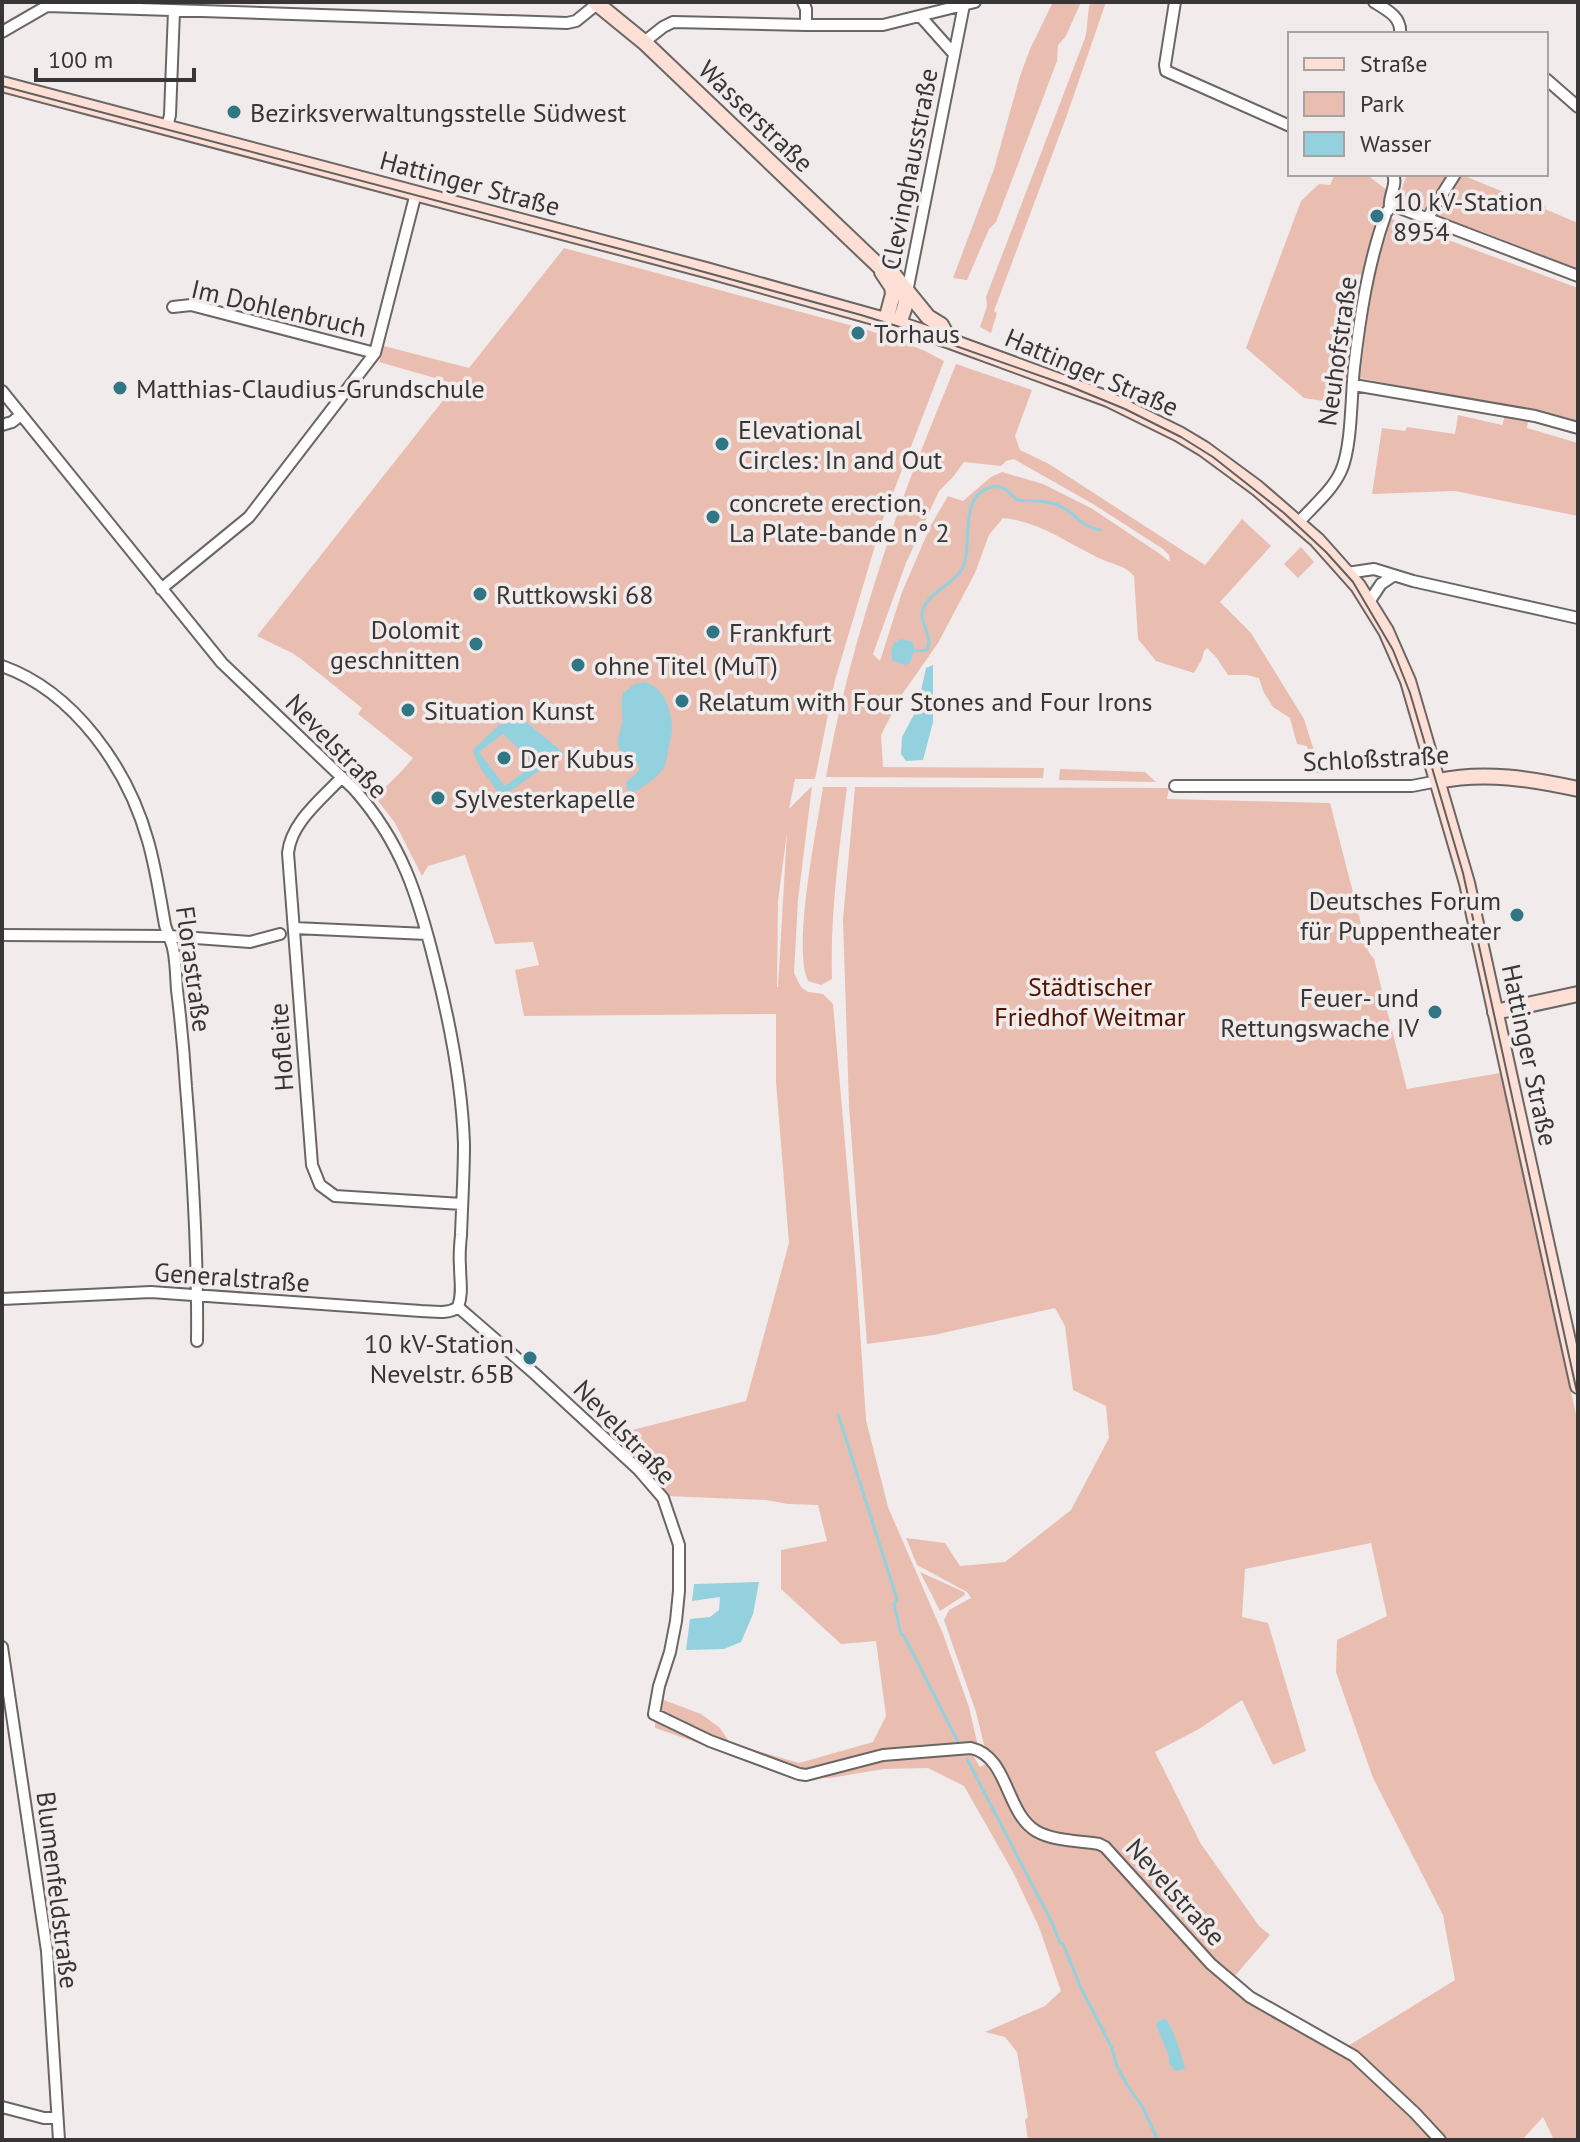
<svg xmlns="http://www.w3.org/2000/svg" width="1580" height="2142" font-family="'PT Sans',sans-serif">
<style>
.green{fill:#e9beb0;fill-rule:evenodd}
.water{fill:#94d1de;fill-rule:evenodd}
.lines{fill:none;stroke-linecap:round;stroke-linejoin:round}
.stream{stroke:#94d1de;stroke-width:3}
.street-casing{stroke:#6a6664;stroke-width:14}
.secondary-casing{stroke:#6a6664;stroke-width:18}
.street{stroke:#fff;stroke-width:10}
.secondary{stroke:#fedfd5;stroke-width:14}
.tram{stroke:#62605f;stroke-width:2}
.poi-dot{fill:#307684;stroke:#f1eceb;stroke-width:3}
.labels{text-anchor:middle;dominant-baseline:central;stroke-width:7;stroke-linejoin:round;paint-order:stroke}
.poi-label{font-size:26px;fill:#373535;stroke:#f1eceb;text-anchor:start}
.street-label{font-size:26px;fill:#373535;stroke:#f1eceb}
.park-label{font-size:26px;fill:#511400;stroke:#f1eceb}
</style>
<rect width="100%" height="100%" fill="#f1eceb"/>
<path class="green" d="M1053 2H1081L1066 36 1058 45 1057 61 996 222 989 229 967 280 953 278 994 169 1020 76 1030 49Z
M1090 2H1106L1067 115 994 311 997 313 991 333 980 327 987 306 986 297 1085 38C1088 26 1087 15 1090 2Z
M1335 174H1366L1387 190 1363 275 1355 274 1349 307 1358 309 1348 386 1339 385 1337 403 1304 398 1246 348 1301 201 1319 184 1330 185Z
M1407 174H1449L1426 209 1403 201 1399 197Z
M1462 175 1531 203 1535 201 1546 206 1545 209 1578 223V269L1483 232 1436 216Z
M1389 218 1578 288V422L1498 403 1439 394 1360 378 1370 297Z
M564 248 868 330 923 350 944 361 883 519 835 680 815 779H795L789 809 812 786 798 900 794 973 801 987 808 992 823 994 833 1004 856 1270 866 1420 888 1507 943 1634 969 1707 978 1746 973 1755 980 1767 994 1760 985 1749 976 1712 944 1620 949 1610 971 1598 967 1592 917 1565 906 1538 945 1543 960 1566 1005 1562 1071 1510 1109 1438 1106 1406 1073 1390 1065 1326 1055 1308 934 1335 867 1344 849 1106 843 919 855 787 1169 788 1167 799 1330 803 1368 951 1374 959 1407 1089 1500 1073 1578 1423V2140H1554L1543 2117 1522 2140H1448L1437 2133 1431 2140H1028L1025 2120 1028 2117 1017 2052 1005 2037 985 2032 1045 2006 1061 1991 1039 1927 1013 1872 964 1786 928 1768 884 1769 830 1778H800L655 1728V1714L661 1699 701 1714 720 1728 730 1743 799 1763 873 1742 886 1716 876 1641 841 1644 781 1589V1550L827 1541 818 1505 788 1504 766 1500 665 1496 647 1471 609 1436 746 1401 789 1243 776 1082V1014L524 1016 515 970 539 965 533 942 495 944 465 855 428 866 422 876 395 823 375 797C388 784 402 772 413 758L358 714 362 708 301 659 292 653 257 636 456 384 379 362 384 346 469 368ZM787 832 778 987H777L778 901ZM1371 1543 1387 1616 1337 1640 1336 1672 1373 1778 1443 1915 1455 1980 1348 2046 1343 2054 1263 2009 1209 1966 1105 1849 1045 1837 1043 1833C1050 1833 1102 1840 1104 1842 1116 1848 1124 1865 1133 1875 1164 1911 1194 1950 1234 1977L1270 1935 1259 1926 1201 1844 1155 1752 1199 1729 1242 1700 1273 1765 1306 1751 1268 1623 1242 1617 1245 1569Z
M956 364 1032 390 1015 436 1020 450 1049 464 1205 565 1242 519 1271 546 1220 602 1251 633 1304 719 1321 773H1314L1307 746 1297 744 1290 718 1273 707 1263 691 1259 678 1247 675H1228L1216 657 1207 648 1204 651 1202 659 1194 673 1156 661 1138 639 1134 576C1124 565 1114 565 1101 559 1069 544 1039 521 1003 518L989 535 975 573 938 643 901 696 881 735 883 767 1044 768 1043 778 826 777C841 691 866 606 894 524 912 470 935 417 956 364ZM1014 459 1093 504 1163 549 1169 555 1170 562 1160 554 1091 508 1043 484 1002 472 991 477 963 501 948 496 931 525 902 592 880 661 873 654 906 563 939 491 953 477 964 462 1001 466 1006 461Z
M1458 415 1502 425 1505 416 1528 421 1527 428 1578 443V516L1455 491 1372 494 1382 428 1405 431 1407 427 1455 434Z
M1301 547 1314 562 1298 578 1284 564Z
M1060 769 1145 772 1156 782 1059 780Z
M823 787H847C839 851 830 914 832 979L821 985 808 981C792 947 817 828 823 787Z
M920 1572 964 1592 965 1595 940 1611Z"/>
<path class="water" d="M901 639 913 642 914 651 910 663 905 665 892 660 891 652 894 643Z
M933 665V722L923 760 906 761 901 754 902 737 917 709 926 668Z
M643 682C664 685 673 712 672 732 671 738 669 744 668 750 667 757 667 763 663 769 658 777 643 787 634 792L627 789 626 782 637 773 640 767 619 749C616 737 621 732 622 721 624 711 619 706 623 693L635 684Z
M520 717 564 753 512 790 502 794 497 791C489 779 476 765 473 750L499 725 513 722ZM503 734 523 753 532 766 505 786 479 752Z
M759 1582 753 1614 741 1642 724 1649 686 1650 690 1619 710 1617 719 1610 720 1597 692 1601 694 1584Z
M1164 2019 1167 2020C1175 2035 1181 2052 1185 2069L1174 2071 1169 2063V2056L1156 2025 1158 2021Z"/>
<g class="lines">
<path class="stream" d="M914 651 927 650C934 635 918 623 923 609 929 592 953 585 962 569 974 546 957 496 991 487 1002 484 1009 492 1017 500 1032 501 1048 500 1062 507 1079 516 1076 524 1100 530
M838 1414 897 1599 894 1604 901 1634 904 1636 958 1742
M967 1759 1052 1923 1060 1943 1063 1944 1081 1988 1112 2048 1116 2064 1127 2085 1142 2106 1158 2140"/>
<defs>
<path id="street" d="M803 2 806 9V25
M1175 2 1165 65 1166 71 1290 126
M1374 2C1387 10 1402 17 1400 34
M921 17 954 54
M2 32 47 6 567 23 576 21 597 4
M644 42 663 27 673 22 806 25H883L975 2
M1546 79 1578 107
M167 127 170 115 174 11
M1390 208 1397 207 1578 276
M1427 219 1455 174
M907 292 964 5
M173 307 191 305 375 353
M1354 385 1535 416 1578 428
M2 391 222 663 354 789C402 843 418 896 435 964 450 1023 462 1083 464 1144 464 1174 462 1205 461 1235 460 1245 459 1255 460 1266 460 1281 463 1293 458 1307
M2 425 12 422 21 415
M1298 523C1312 507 1332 491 1341 471 1352 447 1351 396 1354 368 1360 316 1368 263 1386 213L1390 208C1388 196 1398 185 1393 174
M1347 573 1374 569 1413 581 1578 618
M161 589 249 517 375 353 416 193
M1369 602 1381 584 1393 576
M2 666C75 692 128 769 148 841 156 869 160 897 165 925 167 932 171 940 173 948 176 961 176 976 177 990 181 1022 184 1054 186 1087 193 1171 198 1257 197 1341
M342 777C322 799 291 822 288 853L312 1165 320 1185 335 1196 462 1204
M1175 786H1412L1438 781
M294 928 427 934
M2 935 169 936 250 942 280 934
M2 1299 151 1292 421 1311C433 1311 448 1315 458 1307
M458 1307 535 1374 638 1469 663 1498 679 1545V1591L676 1621 670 1652 659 1686 654 1714 710 1741 799 1774 806 1775 883 1755 971 1748C1009 1757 1005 1812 1036 1831 1053 1841 1080 1841 1099 1844L1105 1847 1211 1964 1250 1997 1354 2056 1415 2113 1440 2140
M2 1647 47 1951 59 2140
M2 2107 44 2118H57"/>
<path id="secondary" d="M595 2 644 42 881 268 889 269 928 317 941 325 950 341
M2 84 706 270 899 324 950 341 1108 399 1179 434 1204 449 1257 488 1317 540 1358 586 1386 631 1408 681 1467 883 1578 1386
M882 272 892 287 893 294 886 320
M899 324 905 306 907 292
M1438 781C1485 771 1532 779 1578 789
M1495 1012 1578 994"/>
</defs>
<use href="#street" class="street-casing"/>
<use href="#secondary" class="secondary-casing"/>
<use href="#street" class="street"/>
<use href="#secondary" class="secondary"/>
<path class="tram" d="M2 86 624 250 861 315 916 332 1069 386 1125 409 1181 437 1213 457 1284 513 1326 552 1353 582 1393 650 1410 693 1463 873 1578 1397"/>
</g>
<g class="poi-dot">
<circle cx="234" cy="112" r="8"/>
<circle cx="1377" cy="216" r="8"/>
<circle cx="858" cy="333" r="8"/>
<circle cx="120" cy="388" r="8"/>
<circle cx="722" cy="444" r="8"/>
<circle cx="713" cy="517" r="8"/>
<circle cx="480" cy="594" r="8"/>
<circle cx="713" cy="632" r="8"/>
<circle cx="476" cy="644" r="8"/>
<circle cx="578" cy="665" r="8"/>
<circle cx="682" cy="701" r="8"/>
<circle cx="408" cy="710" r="8"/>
<circle cx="504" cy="758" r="8"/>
<circle cx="438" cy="798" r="8"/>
<circle cx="1517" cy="915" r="8"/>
<circle cx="1435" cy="1012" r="8"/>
<circle cx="530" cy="1358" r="8"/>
</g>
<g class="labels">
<g class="poi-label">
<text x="250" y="112">Bezirksverwaltungsstelle Südwest</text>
<text x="1393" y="201">10 kV-Station<tspan x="1393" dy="30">8954</tspan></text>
<text x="874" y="333">Torhaus</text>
<text x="136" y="388">Matthias-Claudius-Grundschule</text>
<text x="738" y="429">Elevational<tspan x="738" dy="30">Circles: In and Out</tspan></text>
<text x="729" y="502">concrete erection,<tspan x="729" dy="30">La Plate-bande n° 2</tspan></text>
<text x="496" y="594">Ruttkowski 68</text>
<text x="460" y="629" text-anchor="end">Dolomit<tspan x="460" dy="30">geschnitten</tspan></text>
<text x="729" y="632">Frankfurt</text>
<text x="594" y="665">ohne Titel (MuT)</text>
<text x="698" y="701">Relatum with Four Stones and Four Irons</text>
<text x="424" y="710">Situation Kunst</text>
<text x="520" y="758">Der Kubus</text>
<text x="454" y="798">Sylvesterkapelle</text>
<text x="1501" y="900" text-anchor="end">Deutsches Forum<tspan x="1501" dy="30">für Puppentheater</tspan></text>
<text x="1419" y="997" text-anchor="end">Feuer- und<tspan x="1419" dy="30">Rettungswache IV</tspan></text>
<text x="514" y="1343" text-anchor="end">10 kV-Station<tspan x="514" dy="30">Nevelstr. 65B</tspan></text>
</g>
<g class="street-label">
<text transform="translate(756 116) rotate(44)">Wasserstraße</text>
<text transform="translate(909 169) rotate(-79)">Clevinghausstraße</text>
<text transform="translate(470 183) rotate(15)">Hattinger Straße</text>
<text transform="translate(279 308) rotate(13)">Im Dohlenbruch</text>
<text transform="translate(1337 351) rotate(-82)">Neuhofstraße</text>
<text transform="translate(1092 372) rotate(23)">Hattinger Straße</text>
<text transform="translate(337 746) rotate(46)">Nevelstraße</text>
<text transform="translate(1376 758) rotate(-3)">Schloßstraße</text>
<text transform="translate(194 969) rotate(82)">Florastraße</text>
<text transform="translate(281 1047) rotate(-94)">Hofleite</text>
<text transform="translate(1530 1055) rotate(78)">Hattinger Straße</text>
<text transform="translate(232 1277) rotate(4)">Generalstraße</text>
<text transform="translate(625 1432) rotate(46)">Nevelstraße</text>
<text transform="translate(58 1890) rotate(83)">Blumenfeldstraße</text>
<text transform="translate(1176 1892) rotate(48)">Nevelstraße</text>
</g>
<g class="park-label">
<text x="1090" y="986">Städtischer<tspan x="1090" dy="30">Friedhof Weitmar</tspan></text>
</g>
</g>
<rect width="1580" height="2142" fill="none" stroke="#373535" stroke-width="8"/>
<rect x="1288" y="32" width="260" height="144" fill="#f1eceb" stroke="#a7a3a2" stroke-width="2"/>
<rect x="1304" y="58" width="40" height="12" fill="#fedfd5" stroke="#a7a3a2" stroke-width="2"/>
<text x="1360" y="72" font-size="24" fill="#373535">Straße</text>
<rect x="1304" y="92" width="40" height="24" fill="#e9beb0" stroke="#a7a3a2" stroke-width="2"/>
<text x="1360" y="112" font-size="24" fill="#373535">Park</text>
<rect x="1304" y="132" width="40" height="24" fill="#94d1de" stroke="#a7a3a2" stroke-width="2"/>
<text x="1360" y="152" font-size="24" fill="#373535">Wasser</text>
<path d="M36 68v12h158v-12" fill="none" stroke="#373535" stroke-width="4"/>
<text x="48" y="68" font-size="24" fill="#373535" stroke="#f1eceb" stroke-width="6" paint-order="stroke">100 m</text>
</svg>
